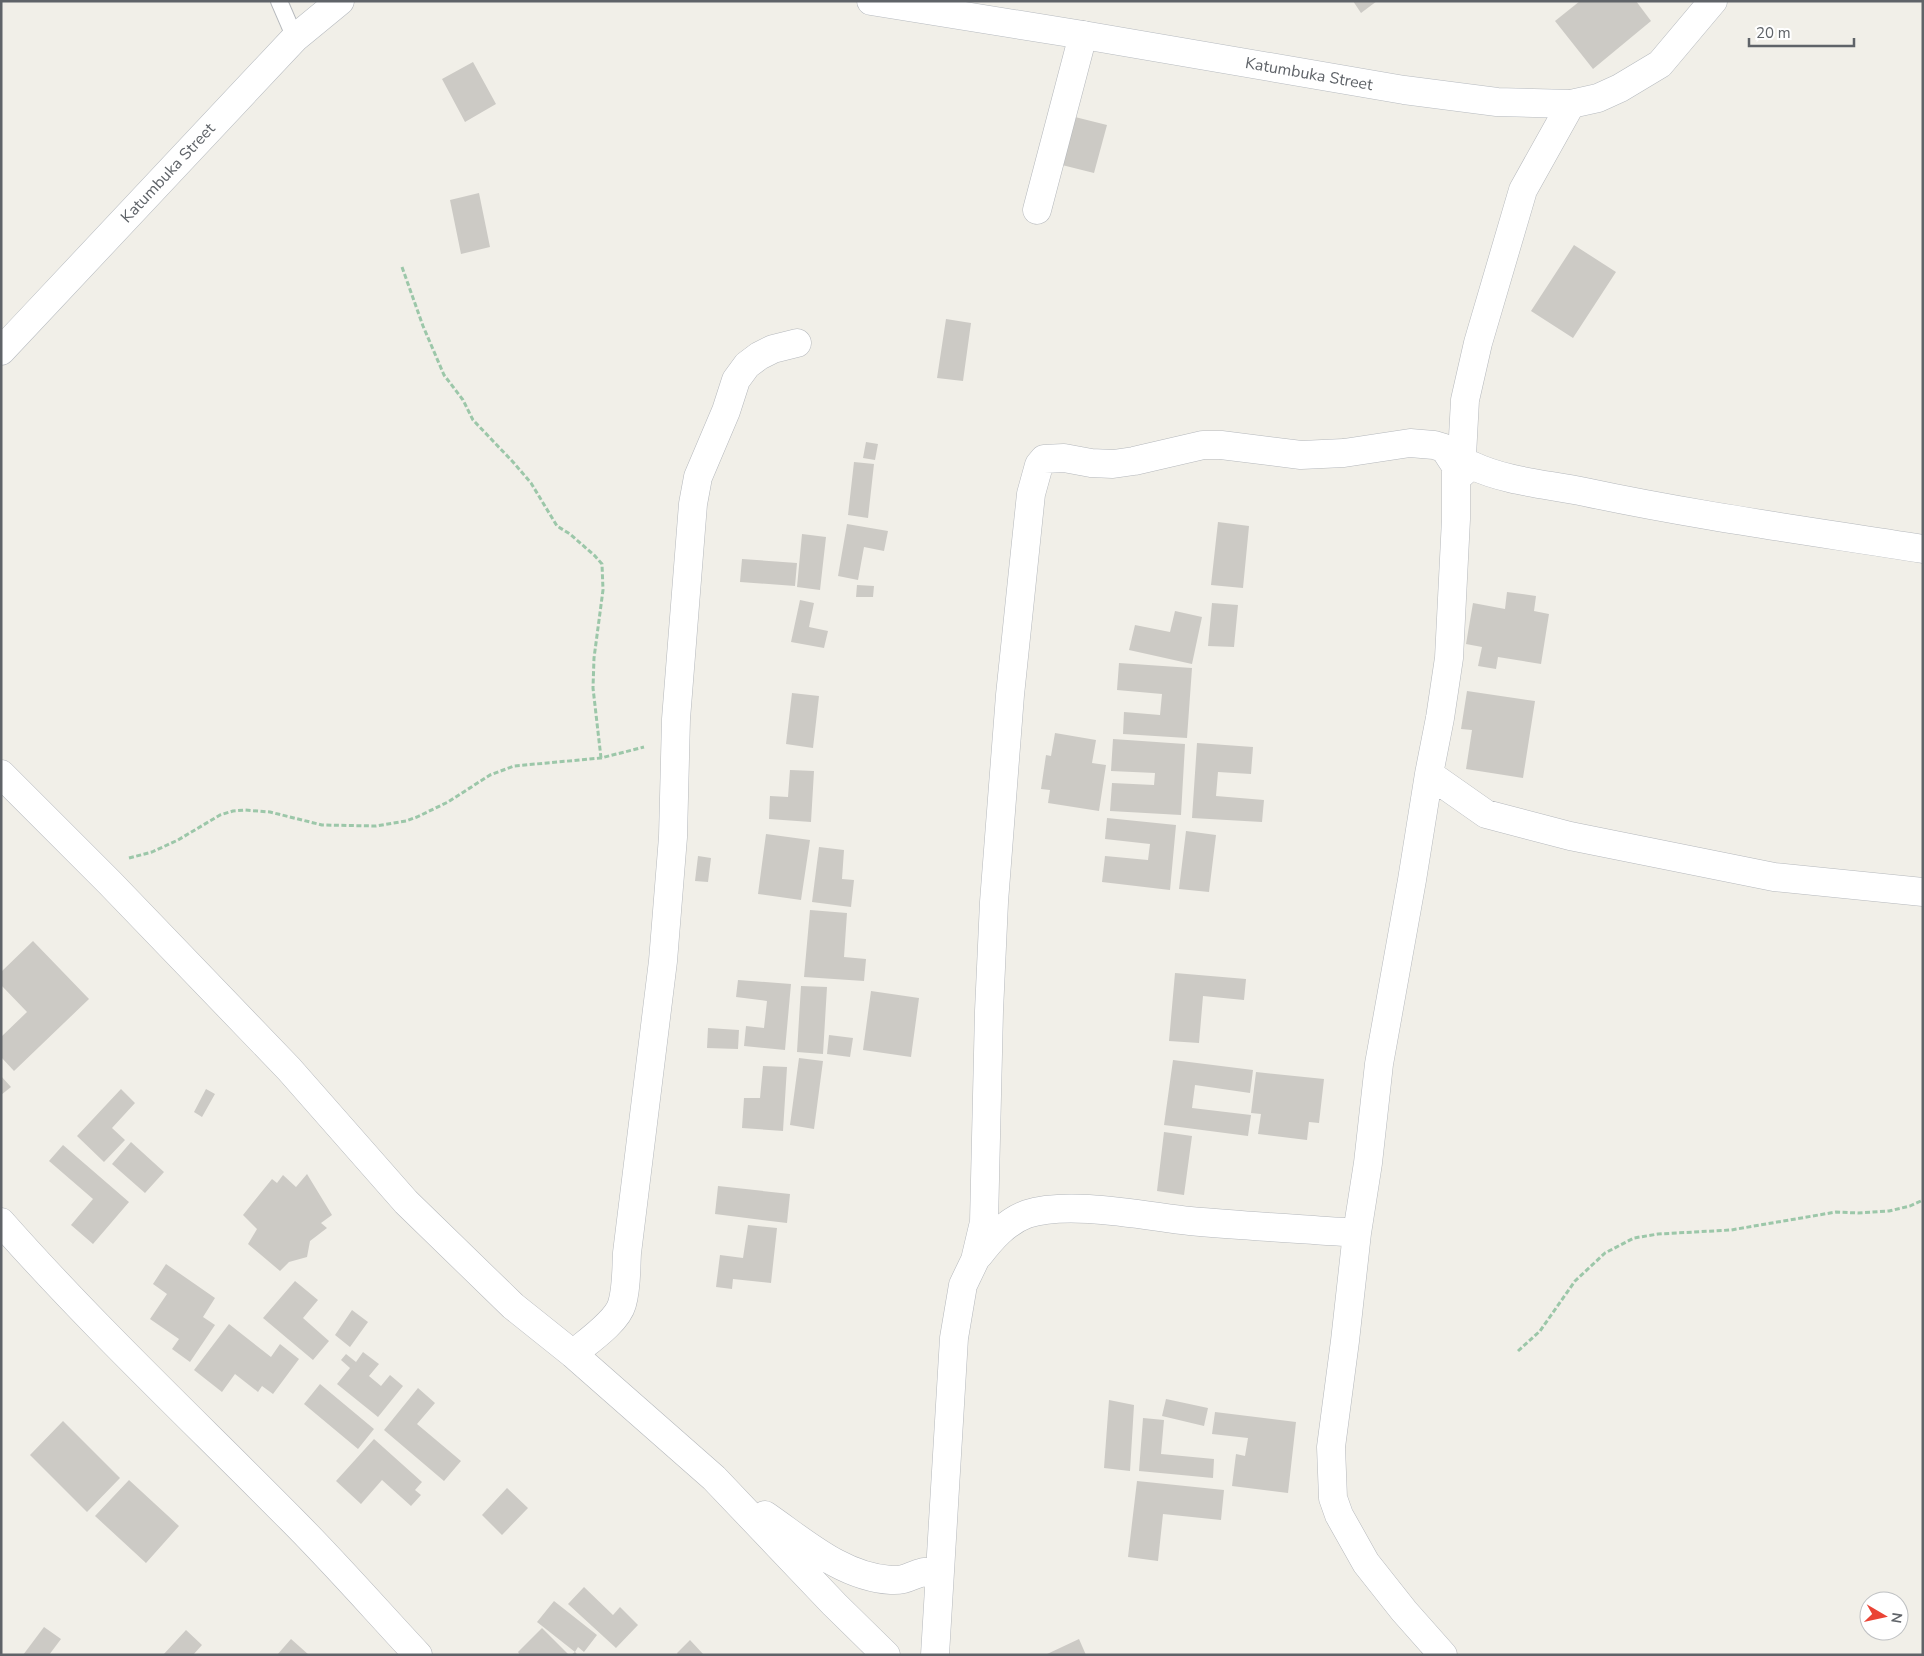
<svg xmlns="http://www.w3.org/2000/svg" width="1924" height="1656" font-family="'Nunito Sans',sans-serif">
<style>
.building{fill:#cccac5}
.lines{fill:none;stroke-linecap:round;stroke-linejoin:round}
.lane-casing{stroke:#b5b8bc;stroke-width:18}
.street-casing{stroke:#b5b8bc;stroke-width:29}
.secondary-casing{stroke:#b6babf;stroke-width:29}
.path{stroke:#9cc7a9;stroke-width:3;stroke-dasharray:5 2.5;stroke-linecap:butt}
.lane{stroke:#fff;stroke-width:16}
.street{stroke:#fff;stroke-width:28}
.secondary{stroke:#fff;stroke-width:28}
.labels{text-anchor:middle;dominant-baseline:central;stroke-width:4;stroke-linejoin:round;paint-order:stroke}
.street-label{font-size:16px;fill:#5f6368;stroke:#fff}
</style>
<rect width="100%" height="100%" fill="#f1efe8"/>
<path class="building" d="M1353 1H1377L1361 13Z
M1580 1H1636L1651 21 1593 69 1555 21Z
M473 62 496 104 465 122 442 79Z
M1075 117 1107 125 1094 173 1062 165Z
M479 193 490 247 461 254 450 200Z
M1574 245 1616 272 1573 338 1531 311Z
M946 319 971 323 963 381 937 378Z
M866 442 878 444 875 460 863 458Z
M854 462 874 464 868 518 848 515Z
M1218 522 1249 526 1243 588 1211 585Z
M847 524 888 531 884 551 864 547 858 580 838 576Z
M802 534 826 537 820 590 797 587Z
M742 559 797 563 795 586 740 582Z
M857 585 874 586 873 597H856Z
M1507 592 1536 596 1534 611 1549 614 1541 664 1498 657 1496 669 1478 666 1482 647 1466 644 1473 603 1505 609Z
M800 600 814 603 809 627 828 631 824 648 791 642Z
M1212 603 1238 605 1234 647 1208 646Z
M1175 611 1202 617 1192 664 1129 650 1135 625 1170 632Z
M1119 663 1192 668 1187 738 1123 734 1124 712 1160 715 1162 694 1117 690Z
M1467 691 1535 701 1523 778 1466 769 1472 730 1461 729Z
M792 693 819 696 813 748 786 744Z
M1055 733 1096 740 1092 763 1106 765 1099 811 1048 803 1050 790 1041 789 1046 755 1051 756Z
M1113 739 1185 744 1181 815 1110 811 1112 783 1154 785 1155 773 1111 771Z
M1197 743 1253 747 1251 774 1218 772 1216 796 1264 800 1262 822 1192 818Z
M790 770 814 771 811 822 769 819 770 796 788 797Z
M1107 818 1176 825 1170 890 1102 882 1105 856 1148 860 1150 844 1105 839Z
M1186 831 1216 835 1209 892 1179 889Z
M766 834 810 840 801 900 758 894Z
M819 847 844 850 842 879 854 880 851 907 812 902Z
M698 856 711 858 708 882 695 881Z
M810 910 847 913 844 957 866 959 864 981 804 977Z
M33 941 89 999 14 1071 1 1057V1037L27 1012 1 985V972Z
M1175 973 1246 979 1244 1000 1203 996 1199 1043 1169 1041Z
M738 980 791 984 785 1050 744 1046 746 1026 764 1028 767 1001 736 997Z
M801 986 827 987 823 1054 797 1052Z
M871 991 919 998 911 1057 863 1050Z
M708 1028 739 1030 738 1049 707 1048Z
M829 1035 853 1038 850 1057 827 1054Z
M799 1058 823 1061 814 1129 790 1125Z
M1173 1060 1253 1070 1250 1093 1195 1085 1192 1108 1251 1115 1248 1136 1164 1125Z
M763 1066 787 1067 783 1131 742 1128 744 1098H760Z
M1256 1072 1324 1079 1319 1123 1309 1122 1307 1140 1258 1134 1261 1114 1251 1113Z
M1 1076 11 1087 1 1095Z
M121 1089 135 1103 112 1128 125 1140 104 1162 77 1136Z
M206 1089 215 1094 202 1117 194 1112Z
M1164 1132 1192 1136 1184 1195 1157 1191Z
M131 1142 164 1172 145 1193 112 1164Z
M63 1145 129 1202 93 1244 71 1225 93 1199 49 1161Z
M307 1174 332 1215 321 1223 327 1228 310 1241 307 1257 289 1262 280 1271 248 1244 257 1229 243 1215 272 1179 277 1183 283 1175 296 1187Z
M718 1186 790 1194 787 1223 715 1214Z
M748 1225 777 1228 771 1283 733 1279 732 1289 716 1287 720 1255 743 1258Z
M166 1264 215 1298 203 1317 215 1325 190 1362 172 1349 179 1339 150 1319 167 1294 153 1284Z
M295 1281 318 1300 303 1318 329 1341 313 1360 263 1318Z
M352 1310 368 1322 350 1347 335 1335Z
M229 1324 271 1357 280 1344 299 1359 273 1394 262 1386 258 1392 235 1374 222 1392 194 1370Z
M363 1352 379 1364 369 1376 381 1386 390 1375 403 1386 378 1417 337 1384 350 1368 341 1360 346 1354 356 1362Z
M320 1384 374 1429 358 1449 304 1404Z
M418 1388 435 1403 417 1424 461 1461 444 1481 384 1430Z
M1166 1399 1208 1408 1204 1426 1162 1416Z
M1109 1400 1134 1405 1130 1471 1104 1468Z
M1215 1412 1296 1422 1288 1493 1232 1486 1236 1454 1245 1456 1248 1438 1212 1434Z
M1143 1418 1164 1420 1161 1454 1214 1459 1213 1478 1139 1471Z
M63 1421 120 1478 87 1512 30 1455Z
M374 1439 422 1482 415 1490 421 1495 411 1506 382 1480 361 1504 336 1481Z
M129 1480 179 1526 146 1563 95 1516Z
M1137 1481 1224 1490 1221 1520 1163 1514 1158 1561 1128 1557Z
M507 1488 528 1508 502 1535 482 1515Z
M584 1587 613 1615 620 1607 638 1625 616 1648 568 1604Z
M554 1601 597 1635 584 1652 578 1647 575 1652 578 1655H571L575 1652 537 1622Z
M44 1627 61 1639 49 1655H23Z
M542 1628 569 1655H520L518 1652Z
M186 1630 202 1645 193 1655H163Z
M291 1639 309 1655H277Z
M1079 1639 1086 1655H1045Z
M690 1640 704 1655H678L677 1653Z"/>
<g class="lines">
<defs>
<path id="lane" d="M279 1 295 38"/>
<path id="street" d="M1037 210 1083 35
M1 774 110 883 289 1069 406 1202 513 1306 573 1354 714 1478 834 1604 886 1655
M1429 774 1486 814 1570 836 1774 877 1923 892
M1 1222C93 1326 194 1421 291 1519 335 1563 376 1610 418 1655
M979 1255C992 1238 1006 1222 1027 1214 1069 1200 1145 1216 1190 1221 1245 1226 1301 1229 1357 1233
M573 1354C587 1342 617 1322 622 1304 627 1287 626 1269 627 1253L663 961 673 837 676 719 693 504 698 477 726 411 736 380 747 365 759 356 773 349 797 343
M765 1515C803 1541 842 1577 891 1580 907 1581 910 1575 924 1572 929 1571 935 1573 939 1573
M935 1655 954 1338 963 1285 975 1260 984 1222 989 1011 994 902 1010 695 1031 494 1039 465 1044 459 1064 458 1091 463 1113 464 1134 461 1203 445H1221L1301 455 1344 453 1410 443 1434 445 1444 448 1461 474 1471 465C1507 482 1547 484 1585 492 1697 516 1810 531 1923 549
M1443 1655 1404 1611 1366 1563 1339 1515 1333 1498 1331 1447 1345 1341 1357 1233 1368 1163 1379 1064 1412 880 1429 774 1440 718 1449 658 1456 519V472L1461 474 1465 400 1478 343 1523 190 1571 104"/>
<path id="secondary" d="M871 1 1083 35 1404 90 1497 102 1571 104 1598 98 1620 88 1660 64 1713 1
M1 351 295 38 340 1"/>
</defs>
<use href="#lane" class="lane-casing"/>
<use href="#street" class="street-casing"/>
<use href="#secondary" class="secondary-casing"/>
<path class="path" d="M402 267 423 326 444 375 463 400 473 420 513 462 531 483 557 526 570 534 595 556 602 564 603 590 594 658 593 688 601 758
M129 858 152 852 178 840 220 815 233 811 245 810 270 812 322 825 376 826 406 821 417 817 448 802 490 775 514 766 601 758 644 747
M1518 1351 1540 1331 1575 1281 1605 1253 1634 1238 1658 1234 1731 1230 1836 1212 1858 1213 1889 1211 1910 1206 1923 1200"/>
<use href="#lane" class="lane"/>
<use href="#street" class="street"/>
<use href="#secondary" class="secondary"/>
</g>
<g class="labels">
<g class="street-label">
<text transform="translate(1309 74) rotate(10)">Katumbuka Street</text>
<text transform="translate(168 173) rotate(-47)">Katumbuka Street</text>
</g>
</g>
<rect width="1924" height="1656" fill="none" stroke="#5f6368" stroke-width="5"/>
<g transform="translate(1884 1616) rotate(99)"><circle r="24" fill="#ffffff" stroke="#bfc1c3"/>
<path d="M0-4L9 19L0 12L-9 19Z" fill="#ea4335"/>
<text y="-8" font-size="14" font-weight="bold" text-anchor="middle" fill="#5f6368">N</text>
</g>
<path d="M1749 38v8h105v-8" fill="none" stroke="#5f6368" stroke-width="2.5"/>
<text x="1756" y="38" font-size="15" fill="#5f6368" stroke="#ffffff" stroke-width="4" paint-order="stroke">20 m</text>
</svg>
